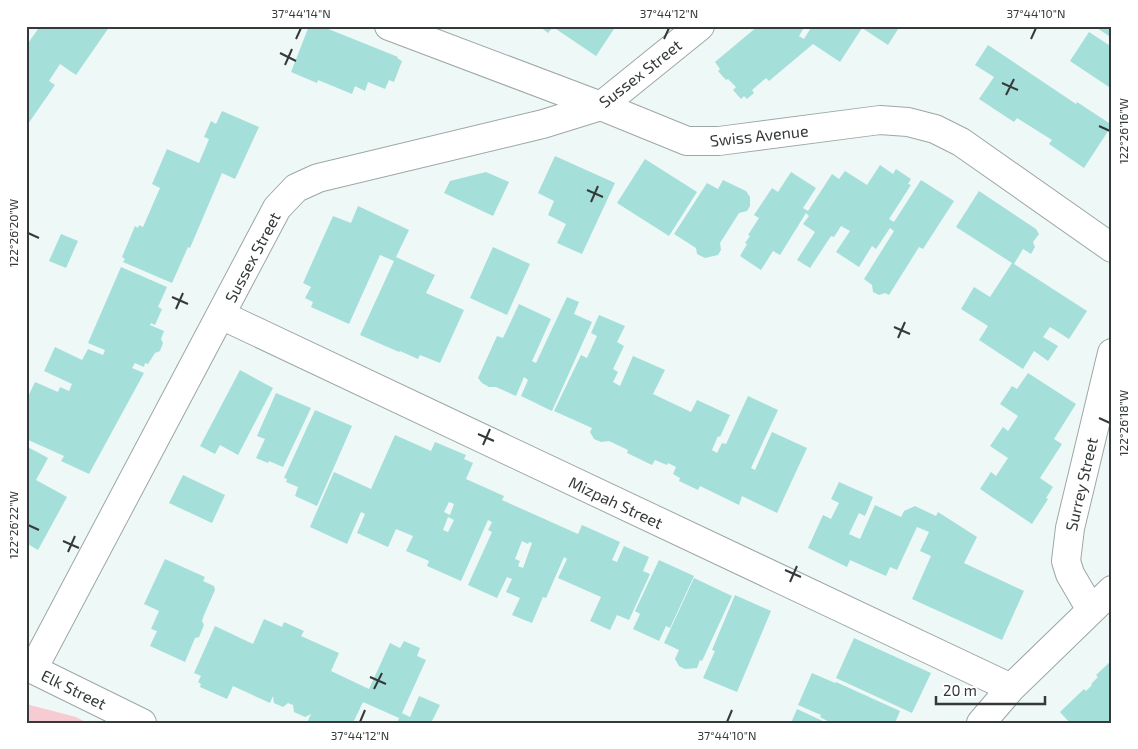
<svg xmlns="http://www.w3.org/2000/svg" width="1138" height="749" font-family="'Exo 2',sans-serif">
<style>
.green{fill:#f6ccd2}
.building{fill:#a5dfda;fill-rule:evenodd}
.lines{fill:none;stroke-linecap:round;stroke-linejoin:round}
.street-casing{stroke:#9ea7a6;stroke-width:30}
.secondary-casing{stroke:#9ea7a6;stroke-width:30}
.street{stroke:#fff;stroke-width:28}
.secondary{stroke:#fff;stroke-width:28}
.ticks{fill:none;stroke:#353939;stroke-width:2}
.labels{text-anchor:middle;dominant-baseline:central;stroke-width:4;stroke-linejoin:round;paint-order:stroke}
.street-label{font-size:16px;fill:#353939;stroke:#fff}
.neatline{fill:none;stroke:#353939;stroke-width:2}
.ticks-label{font-size:12px;text-anchor:middle;fill:#353939}
</style>
<rect width="100%" height="100%" fill="#eef8f7"/>
<path class="green" d="M26 704 76 717 87 723H26Z"/>
<path class="building" d="M40 26H110L76 75 60 64 49 81 55 85 28 124 26 123V40L29 42Z
M309 26H321L398 57 397 58 402 61 394 82 389 80 385 89 368 82 365 91 355 86 352 94 318 80 317 83 291 72Z
M539 26H616L596 56 553 27 548 33Z
M758 26H805L799 36 804 39 812 26H900L888 45 862 28 840 62 813 44 769 81 766 78 752 90 754 93 747 99 744 96 741 99 733 90 736 87 728 79 726 80 718 71 720 69 715 62Z
M1094 26H1112V38Z
M1089 32 1112 47V83L1109 87 1070 61Z
M988 45 1076 104 1077 102 1112 125 1084 168 1049 144 1052 140 1017 118 1014 122 979 99 994 77 975 65Z
M222 111 259 127 235 179 222 173 190 248 188 247 172 283 123 262 125 259 122 257 135 226 138 228 139 225 143 227 160 188 152 184 167 149 199 163 209 139 204 137 211 121 216 124Z
M555 156 615 183 582 254 557 243 566 224 548 215 554 201 538 193Z
M645 159 697 192 669 236 617 203Z
M880 165 893 174 896 169 911 179 908 184 911 185 889 219 894 222 921 180 954 201 923 249 919 247 889 295 885 293 879 295 873 292 872 285 864 279 894 231 890 228 876 249 872 246 859 267 836 252 850 231 841 226 834 237 831 236 810 268 797 260 815 232 803 224 809 216 806 213 780 255 773 251 761 270 740 256 747 244 745 243 750 236 748 235 759 218 754 215 772 188 778 192 791 172 816 188 803 208 808 211 832 174 839 179 845 171 867 185Z
M486 172 509 182 493 216 444 193 450 181Z
M723 180 746 191 750 197V206L747 211 739 213 720 243 721 250 718 255 705 258 697 254 696 248 674 234 707 183 718 189Z
M979 191 1036 229 1039 234 1033 242 1035 247 1031 254 1023 249 1014 264 1087 311 1069 339 1050 327 1043 337 1058 346 1048 361 1034 351 1023 369 979 340 988 326 961 309 974 287 990 297 1012 263 956 227Z
M358 206 409 230 396 257 435 275 426 293 464 310 440 363 420 355 418 359 400 351 399 352 360 335 394 261 380 255 349 324 311 307 313 302 305 298 311 287 303 283 333 216 351 223Z
M61 234 78 241 66 268 49 261Z
M493 247 530 264 507 315 470 298Z
M121 267 167 287 158 307 162 309 155 325 151 323 150 325 164 331 161 339 163 343 160 351 155 353 148 364 145 363 144 367 135 363 132 368 144 373 89 474 61 461 64 456 26 439V401L35 382 58 392 60 387 69 391 72 384 44 371 55 347 82 360 88 349 103 355 105 350 88 343Z
M567 297 579 302 574 314 592 322 552 411 521 396 528 380 524 377 516 396 496 387H489L482 383 478 378 497 336 503 338 519 304 551 319 532 361 536 363Z
M599 315 625 326 617 342 624 346 613 369 618 372 613 382 620 386 633 356 665 370 653 394 691 412 697 400 730 415 720 437 718 436 712 450 717 453 722 443 726 444 748 396 778 410 751 468 755 470 772 432 807 448 777 513 742 496 739 505 700 486 698 490 679 481 680 478 673 474 676 467 668 463 667 465 655 460 652 465 627 453 628 450 609 441 601 442 594 439 590 432 592 428 554 411 581 355 587 358 597 336 591 333Z
M240 370 273 388 238 455 220 445 215 454 200 446Z
M1028 373 1076 404 1054 439 1062 444 1040 478 1053 487 1046 498 1048 499 1032 524 980 489 991 472 996 476 1008 458 990 446 1003 427 1008 431 1018 416 1000 404 1012 386 1017 389Z
M276 393 311 408 283 467 269 461 268 463 256 458 265 439 257 436Z
M315 410 352 426 317 506 295 496 298 487 286 482 287 479 284 478Z
M395 435 431 451 435 442 466 455 464 459 473 463 466 479 504 496 502 500 578 534 582 525 620 542 612 560 617 562 624 546 649 557 643 571 650 574 629 620 617 615 610 630 590 621 601 597 558 578 567 559 564 557 546 598 543 597 532 623 512 615 520 598 506 592 512 579 507 577 497 598 468 585 492 532 488 530 492 522 488 520 461 581 427 566 429 561 406 551 413 536 396 529 388 547 357 533 365 514 361 512 347 544 310 527 334 472 371 489ZM449 502 454 504 450 515 444 512ZM448 517 454 520 448 532 443 530ZM522 541 528 544 529 542 532 543 523 568 518 566 520 561 515 559Z
M26 446 48 458 36 480 67 497 38 550 26 543Z
M183 475 225 495 212 523 169 503Z
M839 482 873 497 865 516 859 513 849 534 860 539 875 505 901 517 904 511 915 506 936 516 938 512 977 537 964 563 1024 591 1002 640 912 599 931 556 920 551 929 532 917 527 897 570 890 567 886 576 850 560 847 567 808 548 823 515 831 519 839 503 831 499Z
M165 559 205 577 203 581 214 586 215 590 204 615 202 621 204 625 199 637 195 638 185 662 150 646 157 631 151 629 159 611 144 604Z
M659 560 694 576 670 628 666 626 659 641 633 629 640 614 635 611Z
M694 578 732 596 702 661 700 660 697 668 685 669 679 666 675 659 679 650 664 643Z
M735 595 771 611 737 692 703 678 715 651 712 650Z
M264 619 282 627 284 622 304 631 301 636 339 653 331 671 369 689 390 643 400 648 404 641 420 648 417 656 426 660 402 713 410 717 419 696 440 705 431 723H397L399 718 363 702 353 723H307L311 714 305 717 294 712 293 705 288 703 283 707 274 703 273 696 270 703 233 686 227 699 200 687 201 684 198 682 201 676 194 673 215 626 253 644Z
M854 638 931 673 912 713 836 678Z
M1112 660V723H1070L1060 712 1084 689 1086 691 1092 685 1091 684 1098 677 1096 675Z
M812 673 835 683 836 682 900 711 895 723H831L820 717 821 715 798 705Z
M797 709 827 723H791Z"/>
<g class="lines">
<defs>
<path id="street" d="M389 26 601 106 687 141H719L880 120 908 122 935 129 961 142 1112 248
M221 315 1011 688
M1091 610 1070 574 1066 561 1070 528 1112 353
M33 669 277 208 296 188 318 178 543 124 601 106 700 26
M981 723 1011 688 1112 590"/>
<path id="secondary" d="M26 666 142 723"/>
</defs>
<use href="#street" class="street-casing"/>
<use href="#secondary" class="secondary-casing"/>
<use href="#street" class="street"/>
<use href="#secondary" class="secondary"/>
</g>
<path class="ticks" d="M296 39 301 28M664 39 669 28M1031 39 1036 28M280 53 296 61M285 65 292 49M1002 83 1018 90M1006 95 1014 79M1099 126 1110 131M587 190 603 197M591 202 598 186M28 233 39 238M172 297 188 304M176 309 183 293M894 327 910 334M898 338 905 322M1099 418 1110 423M478 434 494 441M483 445 490 429M28 525 39 530M63 541 79 548M68 552 75 536M785 570 801 577M790 582 797 566M370 677 386 684M374 689 382 673M360 722 365 710M727 722 732 710"/>
<g class="labels">
<g class="street-label">
<text transform="translate(640 73) rotate(-38)">Sussex Street</text>
<text transform="translate(759 135) rotate(-6)">Swiss Avenue</text>
<text transform="translate(252 257) rotate(-62)">Sussex Street</text>
<text transform="translate(1081 484) rotate(-77)">Surrey Street</text>
<text transform="translate(616 502) rotate(25)">Mizpah Street</text>
<text transform="translate(74 689) rotate(26)">Elk Street</text>
</g>
</g>
<rect width="1138" height="749" fill="none" stroke="#ffffff" stroke-width="55"/>
<path d="M936 696v8h109v-8" fill="none" stroke="#353939" stroke-width="2.5"/>
<text x="943" y="696" font-size="15" fill="#353939" stroke="#ffffff" stroke-width="4" paint-order="stroke">20 m</text>
<rect x="28" y="28" width="1082" height="694" class="neatline"/>
<g class="ticks-label">
<text x="301" y="18">37°44'14"N</text>
<text x="669" y="18">37°44'12"N</text>
<text x="1036" y="18">37°44'10"N</text>
<text transform="translate(1124 131) rotate(-90)" y="4">122°26'16"W</text>
<text transform="translate(14 233) rotate(-90)" y="4">122°26'20"W</text>
<text transform="translate(1124 423) rotate(-90)" y="4">122°26'18"W</text>
<text transform="translate(14 525) rotate(-90)" y="4">122°26'22"W</text>
<text x="360" y="740">37°44'12"N</text>
<text x="727" y="740">37°44'10"N</text>
</g>
</svg>
